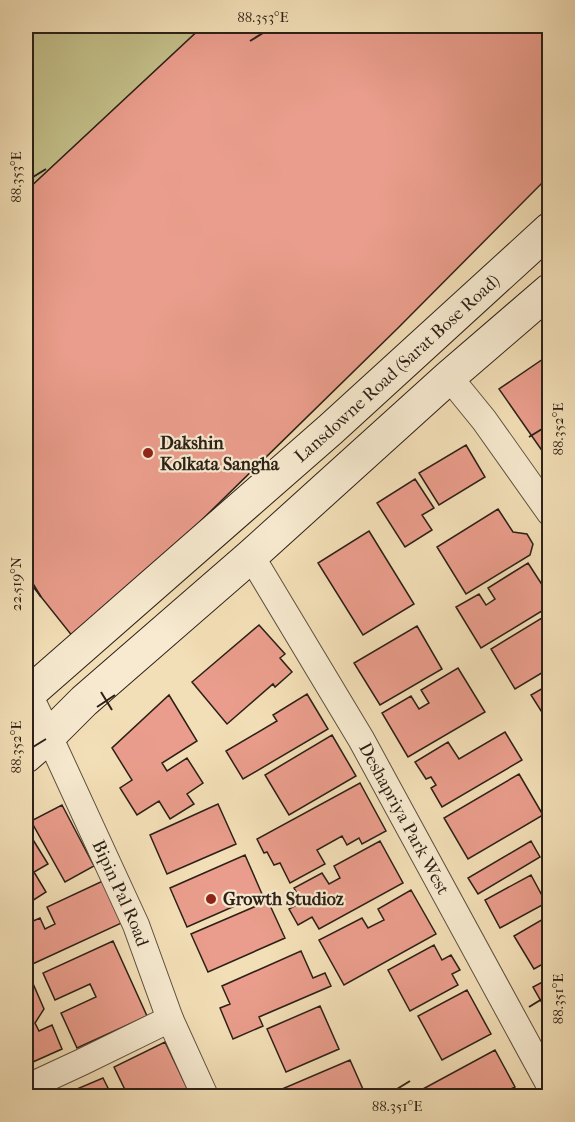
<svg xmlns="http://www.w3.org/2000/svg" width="575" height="1122" font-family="'IM FELL French Canon',serif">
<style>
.green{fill:#c3bf89;stroke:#787050;stroke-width:1.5}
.building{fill:#ea9d8c;stroke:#2c2017;stroke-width:1.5}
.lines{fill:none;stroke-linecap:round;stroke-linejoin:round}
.minor-casing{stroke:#5e503f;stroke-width:28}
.secondary-casing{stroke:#2c2017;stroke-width:35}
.minor{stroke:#f7ead0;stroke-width:26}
.secondary{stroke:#f7ead0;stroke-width:33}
.ticks{fill:none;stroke:#2c2017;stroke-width:2}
.poi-dot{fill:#8f2418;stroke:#f7ead0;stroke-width:2}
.labels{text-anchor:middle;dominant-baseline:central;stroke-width:4.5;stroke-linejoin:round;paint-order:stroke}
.street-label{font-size:18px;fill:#2c2017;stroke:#f7ead0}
.poi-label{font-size:18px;font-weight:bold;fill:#2c2017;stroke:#f7ead0;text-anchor:start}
.neatline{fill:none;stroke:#2c2017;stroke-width:2}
.ticks-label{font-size:15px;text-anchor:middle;fill:#2c2017}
</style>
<rect width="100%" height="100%" fill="#f3dfb7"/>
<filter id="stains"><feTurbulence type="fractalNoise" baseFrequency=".00333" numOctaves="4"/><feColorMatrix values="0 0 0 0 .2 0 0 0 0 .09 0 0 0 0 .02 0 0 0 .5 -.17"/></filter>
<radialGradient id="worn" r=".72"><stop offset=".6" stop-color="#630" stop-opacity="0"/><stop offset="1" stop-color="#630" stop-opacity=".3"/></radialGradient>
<path class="green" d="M26 26H203L26 191Z"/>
<path class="building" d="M203 26H550V175L398 328 77 642 26 578V191Z
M549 355 550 356V462L499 389Z
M466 445 485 477 439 505 419 473Z
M415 479 434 508 422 515 432 530 405 547 377 503Z
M498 509 513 532 527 534 533 544 530 555 466 594 437 547Z
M369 531 414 604 363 635 318 563Z
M528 563 550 597V606L481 648 456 607 479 594 486 605 495 599 488 588Z
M550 613V668L515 689 491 649Z
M259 625 285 654 280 658 292 672 275 687 273 684 227 724 192 682Z
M417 626 442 669 380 705 354 663Z
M458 668 485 712 408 757 382 713 411 696 419 709 429 703 421 690Z
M550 684V725L531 695Z
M307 694 328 729 243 779 226 751 277 721 273 715Z
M169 695 197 741 162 763 167 771 187 758 203 783 187 794 194 804 170 819 159 801 137 815 120 788 132 780 112 748Z
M505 732 522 760 442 807 431 788 436 785 431 777 426 779 415 762 448 742 459 759Z
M332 735 356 776 289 815 265 775Z
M519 774 543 815 468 859 444 818Z
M360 783 386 831 362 844 359 838 347 845 342 836 317 850 325 864 290 883 280 863 274 865 267 852 264 853 257 839Z
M218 804 236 844 167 874 150 835Z
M62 805 94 866 65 882 31 821Z
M27 830 48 864 34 872 46 892 29 903 26 897Z
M380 841 403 883 319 929 312 917 298 925 289 909 302 902 294 888 322 873 329 884 340 878 334 866Z
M531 841 540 857 478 894 468 878Z
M245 855 262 894 187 927 170 888Z
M531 875 546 903 500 928 485 900Z
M107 879 126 921 26 967V947L30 945 26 935V924L40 918 45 929 55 924 47 907Z
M411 890 436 934 344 985 319 940 362 918 368 928 384 920 378 909Z
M268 901 285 938 208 972 191 934Z
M550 915V960L534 969 514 936Z
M113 941 147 1016 77 1048 61 1013 96 997 90 984 55 1000 43 973Z
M434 945 442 960 451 955 460 970 452 974 458 985 410 1011 388 970Z
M301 951 313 978 325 973 331 986 259 1017 263 1026 233 1039 220 1008 230 1004 222 986Z
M550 978V1017L533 987Z
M31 979 44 1009 35 1023 39 1031 52 1025 62 1049 26 1065V981Z
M467 990 491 1034 442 1060 418 1016Z
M320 1006 339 1049 286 1072 267 1029Z
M165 1042 187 1088 168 1096H128L114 1067Z
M495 1050 515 1087 498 1096H410Z
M350 1060 366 1096H269L268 1095Z
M103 1078 112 1096H75L72 1091Z
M64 1089 67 1096H49Z"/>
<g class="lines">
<defs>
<g id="minor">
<path d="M449 377 484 420 550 513"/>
<path id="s1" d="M251 556 361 739 550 1086"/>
<path id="s2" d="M26 688 49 736 136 925 170 1019 205 1096"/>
<path d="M26 1088 82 1062 170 1019"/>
</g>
<g id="secondary">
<path id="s3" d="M26 696 331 429 550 229"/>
<path d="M26 756 49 736 84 701 251 556 449 377 550 290"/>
</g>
</defs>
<use href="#minor" class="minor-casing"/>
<use href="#secondary" class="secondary-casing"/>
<use href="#minor" class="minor"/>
<use href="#secondary" class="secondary"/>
</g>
<path class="ticks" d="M250 41 263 33M33 177 46 169M529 437 542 429M33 584 41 597M101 692 112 710M97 707 115 695M33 747 46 739M529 1007 542 999M397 1089 410 1081"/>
<g class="poi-dot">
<circle cx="148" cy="453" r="6"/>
<circle cx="211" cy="899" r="6"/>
</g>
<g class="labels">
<g class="street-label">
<text stroke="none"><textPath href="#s3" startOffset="495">Lansdowne Road (Sarat Bose Road)</textPath></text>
<text stroke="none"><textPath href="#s1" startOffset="304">Deshapriya Park West</textPath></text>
<text stroke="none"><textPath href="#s2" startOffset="226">Bipin Pal Road</textPath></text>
</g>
<g class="poi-label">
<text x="160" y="443">Dakshin<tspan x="160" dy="21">Kolkata Sangha</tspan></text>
<text x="223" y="899">Growth Studioz</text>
</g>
</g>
<rect width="575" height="1122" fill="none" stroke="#f3dfb7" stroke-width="66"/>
<rect x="33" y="33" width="509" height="1056" class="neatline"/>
<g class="ticks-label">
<text x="263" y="22">88.353°E</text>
<text transform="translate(16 177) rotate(-90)" y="5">88.353°E</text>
<text transform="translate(558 429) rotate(-90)" y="5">88.352°E</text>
<text transform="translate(16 584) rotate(-90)" y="5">22.519°N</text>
<text transform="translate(16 747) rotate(-90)" y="5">88.352°E</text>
<text transform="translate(558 999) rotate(-90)" y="5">88.351°E</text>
<text x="397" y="1111">88.351°E</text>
</g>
<rect width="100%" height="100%" filter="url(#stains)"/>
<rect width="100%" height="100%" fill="url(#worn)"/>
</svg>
